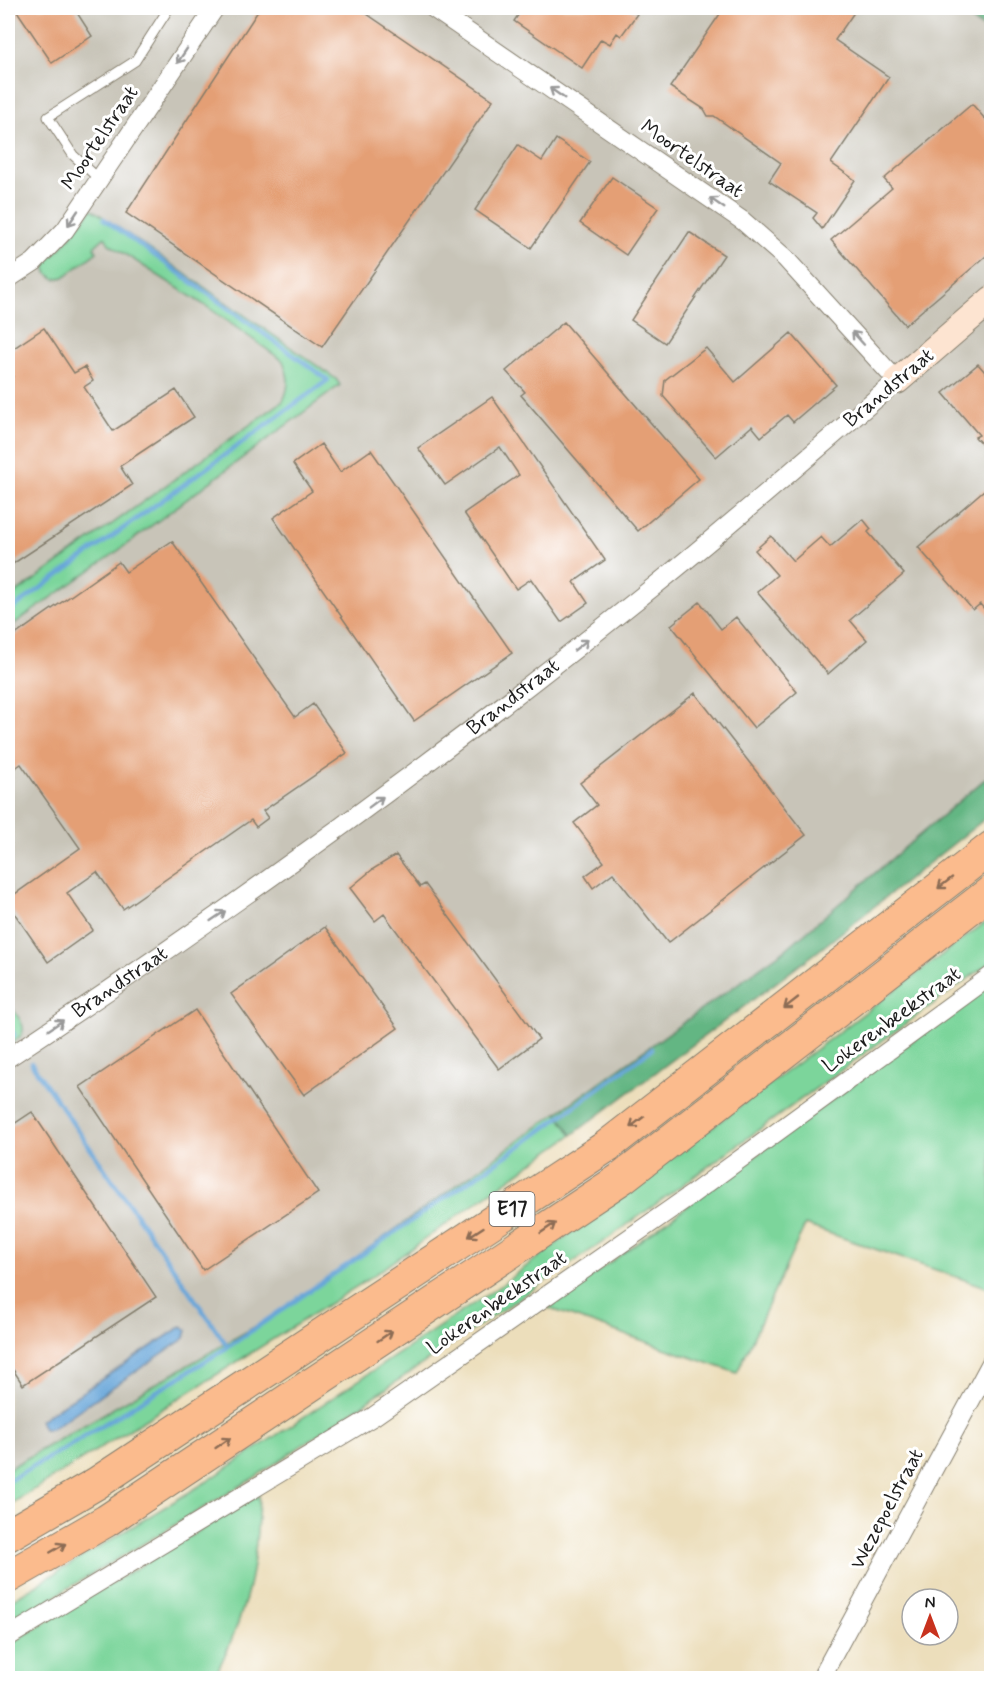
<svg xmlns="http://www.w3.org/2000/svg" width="999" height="1686" font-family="Mynerve,sans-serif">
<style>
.industrial{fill:#c8c4b8}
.green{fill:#7bd59b;stroke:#4c785c;stroke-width:1.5}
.forest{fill:#64b683;stroke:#406950;stroke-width:1.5}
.water{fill:#67a6d9;stroke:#42617a;stroke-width:1.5}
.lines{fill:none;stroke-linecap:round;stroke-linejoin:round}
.stream{stroke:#67a6d9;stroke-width:4.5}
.building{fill:#e49f75}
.lane-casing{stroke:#847d6c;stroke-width:11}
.street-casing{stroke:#847d6c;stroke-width:20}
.secondary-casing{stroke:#847d6c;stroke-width:28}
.highway-casing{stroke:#847d6c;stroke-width:34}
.lane{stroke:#fff;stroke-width:9}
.street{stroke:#fff;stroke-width:18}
.secondary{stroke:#fde4d1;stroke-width:26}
.highway{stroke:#fbbb8d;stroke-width:32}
.oneway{stroke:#999}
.oneway2{stroke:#8c6c54}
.labels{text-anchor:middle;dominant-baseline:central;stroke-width:6;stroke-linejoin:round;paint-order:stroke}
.shield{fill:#fff;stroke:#606060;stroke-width:1.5}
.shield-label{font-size:20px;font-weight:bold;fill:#1c1c1c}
.street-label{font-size:21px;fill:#1c1c1c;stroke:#fff}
</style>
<rect width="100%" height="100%" fill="#fff"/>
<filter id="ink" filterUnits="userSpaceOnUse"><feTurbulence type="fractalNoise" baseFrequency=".0167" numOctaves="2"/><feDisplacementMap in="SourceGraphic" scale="12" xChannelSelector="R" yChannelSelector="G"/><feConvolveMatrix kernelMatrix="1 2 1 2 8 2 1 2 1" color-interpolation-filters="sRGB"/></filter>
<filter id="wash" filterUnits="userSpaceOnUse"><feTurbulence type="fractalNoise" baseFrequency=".008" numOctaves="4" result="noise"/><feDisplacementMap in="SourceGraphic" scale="24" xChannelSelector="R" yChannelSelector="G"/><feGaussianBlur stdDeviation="1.35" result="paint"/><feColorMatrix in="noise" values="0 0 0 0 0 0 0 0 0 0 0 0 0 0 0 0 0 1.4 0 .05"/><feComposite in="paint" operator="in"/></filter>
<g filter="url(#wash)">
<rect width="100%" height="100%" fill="#ecdebb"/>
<path class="industrial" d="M8 8H991V774L786 949 280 1312 8 1469Z"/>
<path class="green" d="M92 209 336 379 340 385 115 553 8 628V599L283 401C290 386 289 376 283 361L209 308 109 244 105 237 94 247 97 252 64 277 55 279 47 273 45 263 62 247Z
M991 918V962L609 1238 252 1479 8 1624V1602L206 1482 500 1286Z
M991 983V1289L805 1225 737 1373 548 1308Z
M8 1002C19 1020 35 1031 10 1044L8 1043Z
M557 1113 572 1135 364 1282 8 1506V1469L280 1312Z
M259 1495C257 1569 247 1612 214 1678H8V1645Z"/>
<path class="forest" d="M953 8H991V33Z
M991 774V814L817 952 572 1135 557 1113 786 949Z"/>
<path class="water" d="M182 1326 187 1330 185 1338 51 1429H44L40 1420Z"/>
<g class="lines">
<path class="stream" d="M8 612 328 380 104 219
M8 1025 14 1035
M228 1347 523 1144 652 1049
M8 1481 69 1446 228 1347 31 1063"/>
</g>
<g id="blocks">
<path class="building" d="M15 8H74L92 36 52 63Z
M260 8H358L493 100 322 347 126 213Z
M523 8H628L637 14 621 36 617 33 610 44 601 39 582 68 514 21Z
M724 8H857L835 40 889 77 831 163 855 180 822 229 813 218 817 213 769 181 781 163 714 116H708L704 109 670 87Z
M972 104 992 127V251L905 325 831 240 892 188 884 179Z
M556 139 590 162 531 248 475 210 518 145 542 161Z
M612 177 658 208 626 255 580 223Z
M689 232 724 255 665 343 631 320Z
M564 322 699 479 638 531 521 395 525 392 506 371Z
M44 328 74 373 85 367 93 381 84 387 113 431 176 390 194 417 120 466 132 485 8 567V380L13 376 8 367V352Z
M791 333 836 385 793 422 787 415 761 437 752 426 716 457 663 396 665 380 706 348 735 382Z
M978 364 992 380V455L975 437 979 435 943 393Z
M492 397 605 560 574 582 588 603 561 622 531 579 516 589 464 513 519 475 500 447 445 485 418 448Z
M321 444 340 472 371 450 512 653 414 721 273 518 312 491 293 464Z
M984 490 992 499V618L980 604 973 610 918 547Z
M863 519 871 529 868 532 904 574 850 620 867 640 828 674 757 592 777 575 755 550 771 536 793 561 821 537 830 547Z
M172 541 295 717 313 704 347 753 263 811 268 818 256 827 251 820 123 909 97 872 67 893 93 930 48 962 8 904V899L80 848 21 764 8 773V640L119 562 126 572Z
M700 602 721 629 736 617 797 692 754 728 671 625Z
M695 693 806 835 668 943 613 873 593 888 585 876 604 862 574 823 597 805 580 783Z
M396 855 420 887 425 884 539 1039 499 1069 384 914 375 921 350 888 373 869Z
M325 927 398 1028 304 1095 231 994Z
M195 1010 318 1193 203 1270 80 1087Z
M32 1112 156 1297 23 1385 8 1362V1128Z"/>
</g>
</g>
<g filter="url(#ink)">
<use href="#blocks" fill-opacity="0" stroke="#847d6c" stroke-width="1.5"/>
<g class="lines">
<defs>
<path id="lane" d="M99 179 73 155 48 117 135 61 169 8"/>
<g id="street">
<path d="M8 279 34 262 65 230 215 8"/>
<path id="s1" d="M8 1058C230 911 445 755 652 588 736 521 815 450 897 381L785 258 743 221 433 8"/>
<path d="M8 1637 374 1416 691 1195 992 975"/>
<path d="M821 1678 992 1361"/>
</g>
<path id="secondary" d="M897 381 992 299"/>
<path id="highway" d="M8 1535 97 1483 607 1146 992 847
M8 1577 106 1521 622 1178 992 891"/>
</defs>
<use href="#lane" class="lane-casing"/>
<use href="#street" class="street-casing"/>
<use href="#secondary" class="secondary-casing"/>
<use href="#highway" class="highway-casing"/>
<use href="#lane" class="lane"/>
<use href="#street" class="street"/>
<use href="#secondary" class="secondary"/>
<use href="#highway" class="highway"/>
</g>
<defs><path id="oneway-shaft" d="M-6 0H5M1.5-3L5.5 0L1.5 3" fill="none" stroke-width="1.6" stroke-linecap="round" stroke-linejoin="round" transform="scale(1.5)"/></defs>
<g class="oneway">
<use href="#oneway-shaft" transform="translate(182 56) rotate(124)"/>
<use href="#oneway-shaft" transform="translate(557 93) rotate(-145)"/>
<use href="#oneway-shaft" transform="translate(717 203) rotate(-145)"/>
<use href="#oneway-shaft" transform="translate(73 218) rotate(124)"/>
<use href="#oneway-shaft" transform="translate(858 338) rotate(-132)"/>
<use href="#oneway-shaft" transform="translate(581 645) rotate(-38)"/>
<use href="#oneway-shaft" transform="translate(376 802) rotate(-37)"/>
<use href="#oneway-shaft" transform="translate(218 916) rotate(-34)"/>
<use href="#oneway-shaft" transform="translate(56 1025) rotate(-34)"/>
</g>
<g class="oneway2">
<use href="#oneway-shaft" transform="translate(945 883) rotate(142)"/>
<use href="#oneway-shaft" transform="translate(791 1003) rotate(142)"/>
<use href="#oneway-shaft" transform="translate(637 1122) rotate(142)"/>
<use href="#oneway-shaft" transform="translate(548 1228) rotate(-34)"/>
<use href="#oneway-shaft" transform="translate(476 1232) rotate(147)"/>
<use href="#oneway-shaft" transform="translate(385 1336) rotate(-34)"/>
<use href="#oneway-shaft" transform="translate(223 1443) rotate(-34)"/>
<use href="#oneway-shaft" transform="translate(58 1548) rotate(-30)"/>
</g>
</g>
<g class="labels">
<rect class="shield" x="489.5" y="1192" width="45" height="34" rx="4.5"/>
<g class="shield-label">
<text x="512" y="1209">E17</text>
</g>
<g class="street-label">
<text transform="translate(100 138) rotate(-56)">Moortelstraat</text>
<text transform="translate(692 159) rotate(35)">Moortelstraat</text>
<text transform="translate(889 388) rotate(-40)">Brandstraat</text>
<text stroke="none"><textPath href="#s1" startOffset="621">Brandstraat</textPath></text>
<text stroke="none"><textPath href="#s1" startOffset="135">Brandstraat</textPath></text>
<text transform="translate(892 1020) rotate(-36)">Lokerenbeekstraat</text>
<text transform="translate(497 1303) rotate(-35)">Lokerenbeekstraat</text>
<text transform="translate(887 1509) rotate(-62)">Wezepoelstraat</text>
</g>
</g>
<rect width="999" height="1686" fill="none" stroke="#fff" stroke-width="30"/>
<g transform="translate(930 1617)"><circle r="28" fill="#ffffff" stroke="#a4a4a4" stroke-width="1.5"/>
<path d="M0-4.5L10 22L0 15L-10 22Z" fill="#c8321e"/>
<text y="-9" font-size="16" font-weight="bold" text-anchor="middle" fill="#1c1c1c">N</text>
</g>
</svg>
